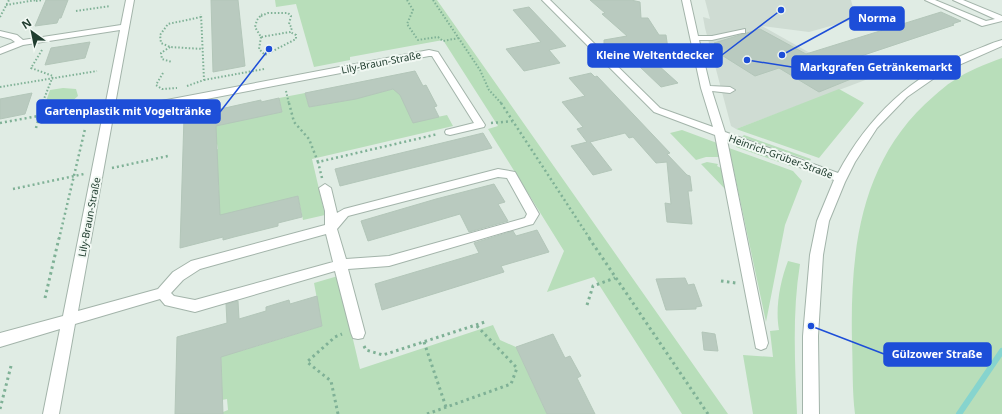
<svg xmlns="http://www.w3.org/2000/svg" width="1002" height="414" font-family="'Noto Sans',sans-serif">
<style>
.built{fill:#cfdcd3}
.green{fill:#b8deba}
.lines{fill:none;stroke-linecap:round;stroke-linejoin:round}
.stream{stroke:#86d4ce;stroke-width:6}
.building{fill:#b9cabf;stroke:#b3c6b9}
.minor-casing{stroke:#a3b4aa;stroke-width:2}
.path-far2{stroke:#7fb196;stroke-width:2;stroke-dasharray:1.5 2;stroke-linecap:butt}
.path-far1{stroke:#7fb196;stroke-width:2.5;stroke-dasharray:2 3;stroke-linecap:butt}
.path{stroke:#7fb196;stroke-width:3;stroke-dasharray:2.5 3.5;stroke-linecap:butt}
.minor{fill:#fff;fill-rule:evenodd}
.labels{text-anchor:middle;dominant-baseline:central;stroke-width:4;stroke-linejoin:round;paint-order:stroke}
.street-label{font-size:10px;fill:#203d2f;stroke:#f1f8f3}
.leader{fill:none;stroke:#1d4ed8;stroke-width:1.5}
.callout-dot{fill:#1d4ed8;stroke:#f1f8f3;stroke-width:1.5}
.callout{fill:#1d4ed8;stroke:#1d4ed8;stroke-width:1.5}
.callout-label{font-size:11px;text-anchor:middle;font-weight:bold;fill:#fff}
</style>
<rect width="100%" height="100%" fill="#e0ece4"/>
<path class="built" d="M705 0H851L856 19 809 32 762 26 835 67 853 70 868 79 736 129 731 126 705 28 703 17 710 19Z"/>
<path class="green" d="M275 0H437L728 414H682L594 277 547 292 564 251 488 129 498 126 443 40 350 57V60L314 67 296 4 276 7Z
M1002 58V414H855C852 390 853 366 852 342 850 250 860 159 934 96 940 91 946 85 953 81 967 71 986 64 1002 58Z
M402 87 413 122 447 115 453 126 312 159 325 215 303 220 298 196 217 220 216 191 219 190V185H215C218 172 218 163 214 150L218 149 217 144 214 145 213 123 282 112 279 98 305 93 309 107 343 101Z
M63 88 76 89 78 96C68 106 55 109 42 112L50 90Z
M839 89 864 103 819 158 736 129Z
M682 130 717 143 719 157H706L696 160 670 133Z
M744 135 811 159 810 161 742 137Z
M737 144 797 166 796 168 736 147Z
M729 148 793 171 802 181 785 225 766 322Z
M707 162 718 164 717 166 721 168 726 190 701 164Z
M788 261 800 264C792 313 795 364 797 414H753L743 355 773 357 770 331 779 330C775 309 780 281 788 261Z
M338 276 360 369 493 325 500 340 516 347 547 414H223V412L228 410 227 399 222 400 221 351H241L322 326 314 283Z"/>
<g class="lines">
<path class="stream" d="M959 414 1002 351"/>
</g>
<path class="building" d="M46 0H68L61 18H59L57 23 35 26Z
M211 0H238L245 66 213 72Z
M590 0H631L640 2 641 18H648L659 35H666L668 49 638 47 678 83 661 87 617 45H604V40L627 36 602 14 605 13Z
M529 7 566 46 549 50 560 63 524 71 506 49 541 42 513 10Z
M941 12 961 21 952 24 954 25 828 67 851 79 819 92 779 68 755 76 712 49 720 47 714 43 760 29 806 54Z
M90 42 85 58 45 65 51 48Z
M415 71 423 86 426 85 437 106 434 107 439 117 413 123 400 95 393 89 356 99 309 107 305 93Z
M591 73 595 77 597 76 670 153 667 154 687 175 690 176 692 191H688L692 224 667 222 665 203 671 204 667 162 656 163 633 137 629 138 625 133 590 142 612 170 593 175 571 146 587 142 577 129 583 127 562 102 585 96 569 78Z
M32 93 25 114 0 119V99Z
M279 98 282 112 216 126 220 215 298 196 302 217 278 223V226L234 237 223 240V237L180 248 184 117 261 100V102Z
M483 133 492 148 340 186 335 169Z
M494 184 505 202 498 204 508 221 469 232 460 214 368 241 361 221 436 199Z
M537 230 549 252 501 266 504 272 382 310 375 284 479 253 474 243 513 231 516 236Z
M685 278 688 285 694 284 702 306 696 307V309L666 310 656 279Z
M317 296 322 326 221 357 223 414H175L177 337 227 323 226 304 238 301 239 319 266 311V307L289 300 290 304Z
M702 332 715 334 718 351 704 350Z
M553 334 565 358 570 356 581 376 577 378 595 414H547L516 347Z"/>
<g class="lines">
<defs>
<path id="minor" d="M126 0H134L114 110 429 50 438 52 485 125 484 127 450 135 446 134 445 132 446 130 474 123 432 56H429L113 117 78 311 158 289 173 272 191 261 325 225V211L319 188 325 184 331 188 337 213 344 209 498 169 515 172 539 214 533 224 529 225 389 266 348 269 365 333 363 338 358 339 353 338 351 333 335 271 195 312 165 305 160 299 75 324 59 414H43L60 329 0 347V333L63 316 102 119 85 122 80 119 81 117 104 112 120 30 23 45 0 54V48L15 42 11 39 0 36V31L17 35 23 40 121 25ZM498 177 507 178 527 214 525 218 389 256 346 259 337 229 348 216ZM326 234 333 262 195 300 174 296 171 293 183 280 200 269Z
M542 0H550L660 108 713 127 701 88 682 0H690L698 36H712L745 29V33H742L712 40H699L710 86 730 87 735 90 730 93 712 91 725 132 838 173C868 117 911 76 970 52 981 48 991 43 1002 40V46L943 72 907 97 877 128 855 162 845 182 829 221 823 255 818 336 819 414H803V336L810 255 817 221 834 180 727 140 768 343 766 348 761 350 756 348 715 135 654 112Z
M925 0H935L986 21 995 19 953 0H963L1002 16V21L982 26Z"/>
</defs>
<use href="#minor" class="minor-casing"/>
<path class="path-far2" d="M407 0 413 10 407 24 418 40 438 37 443 41 459 38
M433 0 480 70 489 90 502 104
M36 1 43 0
M6 5 36 0
M76 11 110 6
M261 16 268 13H288L291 16 289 24 292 28 290 32 261 37 255 27 257 20 262 14
M0 17 9 0
M201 17 168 24 160 35 161 43 170 47 203 49
M261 37 259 49 265 55 296 39V35L290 32
M170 47 161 53 162 59 172 62
M42 50 31 68 53 76 42 104
M163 73 156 85 162 89 177 88
M204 80 264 69
M187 86 204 80 201 14
M0 87 97 71
M286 91 289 104"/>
<path class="path-far1" d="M289 103 294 122 309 139 318 162
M501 103 590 239
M0 123 38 116
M491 123 514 121
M36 128 43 103
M112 168 168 156
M322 178 318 162 438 134
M13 189 84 174
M59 239 85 129"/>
<path class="path" d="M589 238 708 414
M721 281 736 283
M45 298 59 238
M587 305 593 286 615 278
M424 342 446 407
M364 346 366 350 383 355 485 322
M0 409 11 366
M338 414 331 381 307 362 335 337 342 334
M427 414 511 384 517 368 476 325"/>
<use href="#minor" class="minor"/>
</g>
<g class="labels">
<g class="street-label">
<text transform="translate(381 62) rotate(-11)">Lily-Braun-Straße</text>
<text transform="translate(781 156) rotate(20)">Heinrich-Grüber-Straße</text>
<text transform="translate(89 217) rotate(-79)">Lily-Braun-Straße</text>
</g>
</g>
<path class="leader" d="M782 55L850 18M781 10L722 55M747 60L792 67M269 49L220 112M811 326L884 354"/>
<g class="callout-dot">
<circle cx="782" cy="55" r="4"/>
<circle cx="781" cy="10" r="4"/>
<circle cx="747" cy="60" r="4"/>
<circle cx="269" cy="49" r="4"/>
<circle cx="811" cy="326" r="4"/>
</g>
<g class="callout">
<rect x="850" y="7" width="54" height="23" rx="4"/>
<rect x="588" y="44" width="134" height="23" rx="4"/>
<rect x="792" y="56" width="168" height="23" rx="4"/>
<rect x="37" y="100" width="183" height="23" rx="4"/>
<rect x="884" y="343" width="107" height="23" rx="4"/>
</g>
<g class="callout-label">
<text x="877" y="22">Norma</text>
<text x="655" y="59">Kleine Weltentdecker</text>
<text x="876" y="71">Markgrafen Getränkemarkt</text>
<text x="128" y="115">Gartenplastik mit Vogeltränke</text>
<text x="937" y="358">Gülzower Straße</text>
</g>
<g transform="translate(32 32) rotate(327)" stroke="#f1f8f3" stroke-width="3" paint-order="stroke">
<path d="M0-3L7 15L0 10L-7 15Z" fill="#203d2f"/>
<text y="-6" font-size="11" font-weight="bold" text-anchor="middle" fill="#203d2f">N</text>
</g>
</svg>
